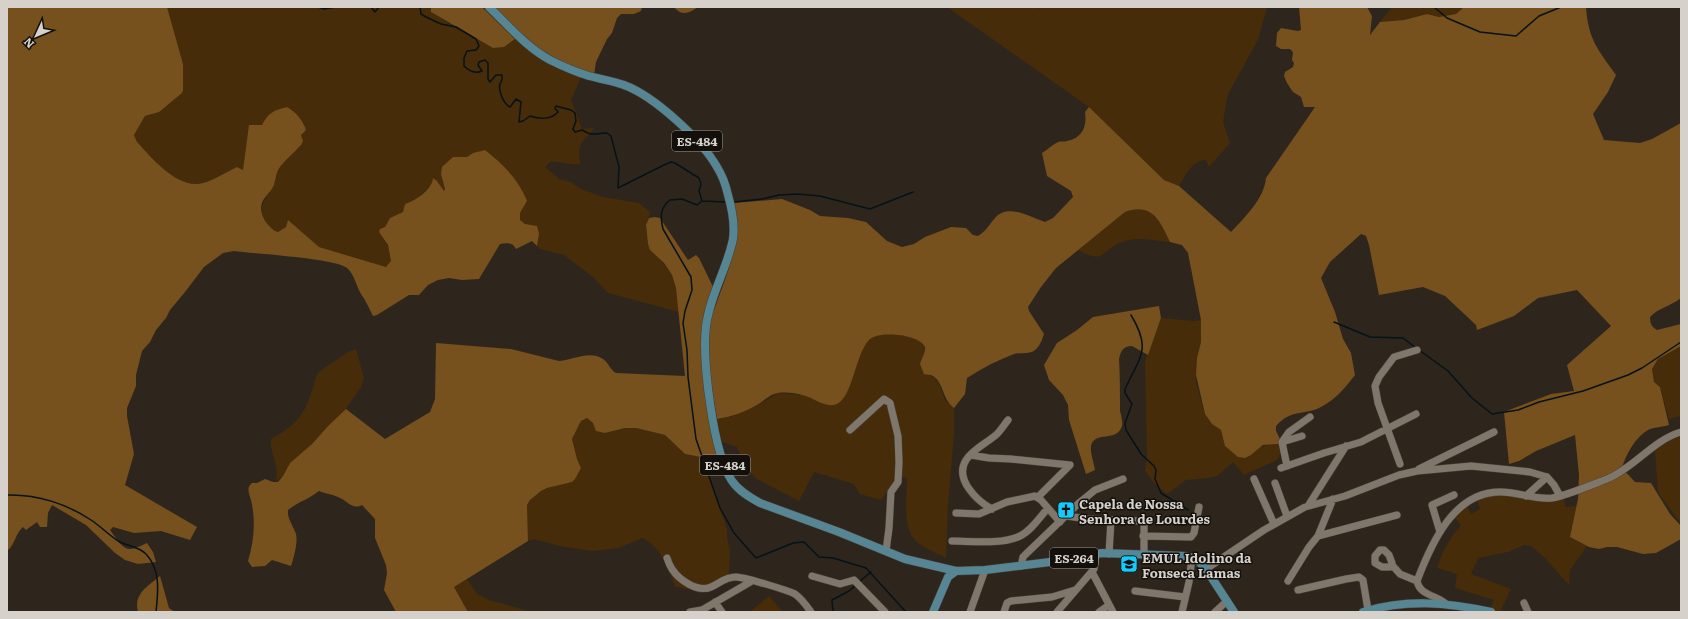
<svg xmlns="http://www.w3.org/2000/svg" width="1688" height="619" font-family="Literata,serif">
<style>
.green{fill:#462c09}
.forest{fill:#76501d}
.lines{fill:none;stroke-linecap:round;stroke-linejoin:round}
.stream{stroke:#061217;stroke-width:1.5}
.minor-casing{stroke:#48413a;stroke-width:8}
.major-casing{stroke:#48413a;stroke-width:9}
.minor{stroke:#80776c;stroke-width:7}
.major{stroke:#568694;stroke-width:8}
.labels{text-anchor:middle;dominant-baseline:central;stroke-width:3;stroke-linejoin:round;paint-order:stroke}
.shield{fill:#13100c;stroke:#9c9792;stroke-width:1}
.shield-label{font-size:12px;font-weight:bold;fill:#d6d1cb}
.poi-label{font-size:13px;font-weight:bold;fill:#d6d1cb;stroke:#13100c;text-anchor:start}
</style>
<rect width="100%" height="100%" fill="#2e261d"/>
<path class="green" d="M167 7H431V12L461 31 504 47 515 39C539 61 550 67 581 77L571 100 582 129 594 128C590 135 579 142 579 151 579 156 580 160 580 164 570 166 561 161 550 162L545 167 559 179 570 182 581 189 603 197 639 203 650 212 646 229 648 244 672 275 676 288 679 312 608 293 593 277 564 255 540 249 537 246 539 234 520 221V213L527 201 473 153 467 157H454C439 172 441 167 445 189L444 192 437 181H433C428 191 415 201 405 204L403 212C387 221 389 218 381 235 387 242 390 252 392 261L386 267 319 247 288 221 286 227 278 232 268 227C257 206 262 206 272 188 275 183 275 176 278 170 284 160 294 153 301 145V135L304 124 294 111 287 107 266 118 243 171 237 167C226 172 214 180 203 183 178 190 152 158 137 142L134 135 145 116 150 115 183 64Z
M947 7H1037L1040 9 1041 7H1267L1258 40 1228 94 1223 122 1230 143 1209 167 1206 160C1191 161 1186 175 1179 186L1164 180 1089 107Z
M1392 7H1464L1457 14 1439 17 1427 14 1404 20 1380 22Z
M1141 208C1157 213 1163 227 1170 242 1155 241 1136 236 1122 242 1098 251 1107 265 1078 250L1125 212 1133 209Z
M1161 318 1193 321 1201 320V342L1197 358 1196 383 1205 414 1212 424 1221 430 1225 446 1245 458C1261 451 1263 438 1284 447L1277 460 1244 475 1233 462 1217 476 1208 478 1186 480 1167 494 1154 483 1145 471 1147 455 1145 362Z
M891 334C900 335 924 337 925 348 925 353 921 359 920 364L929 374 936 379 940 386 945 400 954 408V434L948 505 946 558C937 553 926 549 918 543 901 529 907 498 907 478L897 477 881 500 860 494 854 484 814 472 799 501 755 478 743 460 737 447 722 442 717 419 733 416 758 405 778 393 804 395 813 399 848 390C852 376 859 348 870 338 876 334 884 334 891 334Z
M1681 346V416L1669 419 1660 387 1654 382 1652 369 1658 359Z
M356 349 364 378 361 387 345 410 328 426 312 444 290 463 283 476 276 482 277 470 271 447V439C304 421 307 408 317 374L320 371 348 352Z
M587 418 605 433 626 428H636L665 435 685 454 705 458 713 490 727 529V538L730 549 729 576 696 591 678 587H675C669 570 660 545 642 538L619 548 593 551 560 546 534 539 528 541 527 505C537 489 554 485 572 482L581 468 577 459 572 439 581 421Z
M1681 436V524L1658 492 1655 451 1674 437Z
M1499 494 1564 498 1565 507 1577 506 1570 537 1587 546 1570 570 1569 585 1545 558 1531 546 1524 545 1508 552 1478 558 1471 574 1511 589 1501 610 1505 612H1491L1489 611 1494 600 1455 588 1457 574 1437 568C1442 552 1450 538 1461 525L1453 516 1466 504 1471 514 1480 509 1477 499Z
M467 579 477 594 489 600 532 612H468L454 587Z
M769 596 783 612H750Z"/>
<path class="forest" d="M7 7H167L183 64V90L182 93 159 112 145 116 134 135 137 142C152 158 178 190 203 183 214 180 226 172 237 167L243 170 249 125H262C268 113 274 110 287 107 296 112 303 120 306 130L301 135 303 141 301 145C294 153 286 159 280 167 275 174 276 181 273 187 270 193 264 197 262 203 258 213 268 229 278 232L286 227 288 220 319 247 386 267 391 261 388 245 379 232 380 229 385 227 390 218 403 212 405 204C415 201 432 190 433 178L437 181 444 191 445 189 441 174 442 167 453 157H467L473 153 485 150C503 164 519 180 527 201L520 213V220L525 224 537 226 539 234 537 246 532 241 516 249C512 242 508 243 500 244L479 279 462 280 449 278 438 280 428 285 419 295H409L377 315 373 316C369 308 366 301 361 294 356 286 355 275 347 268 335 258 254 254 234 251L223 253 204 267 185 292 170 310 166 318 156 330 150 342 142 351 136 375V386L127 408V416L134 454 125 485 197 527 190 540 161 531 134 533 113 527 110 530C115 536 122 550 131 549 137 548 142 545 147 543L153 552 156 562 138 564 125 560 115 553 86 525 52 505 48 513 47 527H40L37 522 26 530 23 527C15 534 15 545 7 551Z
M431 7H482L515 39 504 47 493 48 431 12Z
M491 7H642L641 11 634 14H621L617 18 612 33 607 39 596 62 594 75 545 56Z
M674 7H698C690 13 682 17 674 7Z
M1299 7H1367L1372 16 1370 35 1380 22 1404 20 1427 14 1439 17 1456 14 1464 7H1586C1588 39 1598 50 1616 75L1608 92 1593 114 1604 140 1640 143 1652 139 1681 123V298C1671 306 1658 308 1650 317 1650 324 1652 327 1657 330L1681 324V346L1658 359 1652 369 1654 382 1660 387 1669 425C1663 427 1653 427 1648 430 1635 438 1626 454 1622 468L1635 482 1651 483 1670 514 1681 526V539L1656 553 1643 554 1617 547H1607L1599 549 1589 547 1570 537 1578 499 1579 475 1575 435 1536 451 1519 461 1509 464 1504 412 1551 394 1574 391 1567 365 1611 326 1577 290 1538 298 1514 316 1477 330 1476 325 1445 296 1423 287 1379 295 1369 245 1366 236 1361 234 1330 262 1321 278 1335 312 1343 339 1351 353 1355 375C1346 387 1335 400 1321 407 1304 416 1292 408 1276 426V431L1284 447 1277 444 1263 445 1251 455 1245 458 1238 457 1225 446 1221 430 1212 424 1205 414 1196 375 1197 358 1201 342V320L1188 253 1182 245 1170 242C1160 221 1152 202 1125 212L1056 268 1041 287 1028 307 1029 311 1044 334C1042 340 1040 346 1035 350 1029 355 1021 352 1014 354 998 360 982 368 967 378L965 394 954 408C942 399 944 383 933 376 930 374 927 375 924 374L920 364C921 359 926 352 925 347 920 334 878 330 869 340 855 355 853 396 837 404 826 409 813 397 802 395 796 393 785 392 778 393 770 394 764 401 757 405 745 412 731 417 717 419L707 359 710 321 726 277 732 257 733 203 782 199 810 210 820 216 848 218 866 222 887 241 902 247 914 244 925 237 951 227 966 228 973 235 978 236C986 231 989 225 995 218 1008 203 1030 217 1045 222L1053 218 1073 197 1071 191 1047 176 1042 153C1047 150 1052 145 1058 142 1061 141 1064 142 1067 141 1083 138 1087 126 1085 112L1089 107 1164 180 1179 186 1231 232C1245 217 1264 199 1266 178L1315 107H1304L1301 97 1293 92 1287 83 1284 76 1285 72 1293 67 1294 63 1292 60 1293 52 1290 49H1281L1276 46 1277 33 1281 28 1298 31 1301 30Z
M655 217 660 218 688 260 696 255 699 258 715 291 703 327 701 359 721 461 685 454 665 435 636 428H625L605 433 596 431 593 423 587 418 581 421 572 439 577 459 581 468 575 479 572 482 547 488 541 491 530 500 527 505 528 541 454 587 468 612H396L384 590 387 573 386 565 375 538V519L362 505C353 510 347 501 340 498 333 494 326 494 319 491 309 499 298 502 288 510 287 519 293 525 296 534 298 542 294 557 291 566L272 560 265 566 252 567 248 561C254 541 256 521 251 500 249 493 246 488 252 483H257L265 479 273 482H278L283 476 290 463 312 444 328 426 346 409 385 439 430 412 435 399 436 343 511 349 559 361C574 360 589 350 603 359 609 363 610 370 616 373L685 376 676 288 672 275 664 263 650 250 648 244 646 225 649 218Z
M1159 306 1161 318 1148 355 1132 346C1123 346 1121 351 1119 359 1120 376 1120 393 1120 411 1121 415 1123 422 1122 426 1117 443 1095 430 1091 446 1090 452 1094 463 1095 470L1086 474 1069 420 1068 405 1063 395 1049 380 1044 365 1057 343 1077 330 1093 317Z
M160 576 169 608 175 612H138C133 594 148 586 160 576Z"/>
<g class="lines">
<path class="stream" d="M318 7 324 9 336 7
M371 7 375 12 379 7
M420 7 421 14 426 17 441 24 456 27 476 39 479 46 476 50 467 51 464 58V66C469 71 475 74 482 71L478 65 479 62 485 60 488 63V79L490 82 496 75H502C503 79 502 80 500 84 498 92 504 104 510 107L516 99 521 102 519 122 523 121 530 116C539 119 551 120 558 112L555 108 556 106 571 110 575 113 576 121 573 129 575 132 582 130C593 137 595 133 607 133L611 136 619 167 618 188 664 165 671 162 675 163 699 178 701 184 699 191 702 201
M1434 7 1447 18 1480 32 1516 36 1539 16 1561 7
M702 201 697 205 682 199 670 200C660 208 660 217 663 229L691 277 692 290 685 311 683 323 687 350 688 377 696 439 720 508 734 533 756 558 793 543 804 542 819 557 833 558 866 568 906 612
M702 201 726 202
M734 202 762 199 779 195 797 194 820 196 870 209 913 192
M1131 315C1152 350 1140 356 1125 389V393L1132 404 1125 423 1126 430 1141 454 1154 466 1156 470 1155 479 1161 493 1188 510
M1334 322 1370 337 1403 338 1416 348
M1419 350 1448 371 1472 398 1492 414 1518 410 1539 402 1583 391 1628 375 1642 368 1681 342
M7 495C37 494 67 504 91 520 100 526 108 534 118 541 126 546 139 546 146 554 161 570 158 592 156 612
M860 581 871 572
M833 612 832 600 849 591 856 585"/>
<defs>
<path id="minor" d="M850 430 884 399 890 403 898 436 899 462 898 482 891 492 889 528 886 551
M1282 442 1302 436
M971 455 989 458 1011 459 1070 465 1038 497
M1400 464 1378 403 1375 386 1379 377 1394 357 1417 350
M1287 466 1282 442 1289 432 1310 417
M1281 468 1324 453 1361 442 1416 414
M1419 469 1494 432
M1254 479 1274 524
M1275 483 1287 516
M1526 496 1547 477
M1308 506 1346 446
M992 509C977 501 954 479 966 460 973 449 987 443 997 434 1001 430 1004 425 1008 420
M956 513 979 514 1007 502 1035 496 1041 500 1060 522
M1067 516 1087 519 1141 521 1144 524V554
M1440 532 1432 505 1454 495
M1143 536 1191 537 1194 533 1199 507
M1318 536 1397 515
M952 541C971 541 1002 545 1020 536 1031 531 1040 517 1048 508
M1380 550H1384L1389 555 1392 563 1390 567H1382L1375 563V556Z
M1109 554 1111 520
M667 558C668 561 670 566 672 569 679 580 698 593 711 587 720 583 725 577 736 577 744 577 787 590 795 594 802 599 806 605 811 612
M1392 565 1400 574 1417 581
M1021 566 1023 557 1026 554 1079 503 1095 490 1123 479
M1206 569 1264 530 1305 507 1345 496 1399 475 1417 471 1471 466 1530 472 1547 477 1554 485 1560 496
M1092 572 1113 612
M812 576 840 584 854 580 885 612
M1288 581 1309 547 1318 536 1333 499
M1298 590 1346 579 1359 577 1363 580 1368 610
M1135 591 1185 597
M715 602 722 612
M1524 603 1528 612
M1446 604C1437 595 1420 596 1417 581 1431 544 1454 491 1501 492 1518 492 1535 500 1552 498 1565 496 1594 484 1607 479 1634 468 1653 440 1681 432
M690 612 702 610 752 581
M970 612 985 570
M1004 612 1007 603 1011 601 1052 597 1075 590
M1057 612 1094 569 1096 554
M1099 612 1109 605
M1182 612 1189 582 1192 557
M1215 612 1227 601"/>
<path id="major" d="M489 7C508 25 526 47 550 60 562 66 576 72 589 76 600 79 613 81 624 85 654 96 701 139 717 167 722 175 726 186 728 195 732 209 735 225 733 239 727 269 710 295 706 326 702 360 713 453 732 481 739 491 749 497 760 503L839 532 905 559 956 571 985 570 1058 561 1102 553 1185 556 1196 559 1206 569 1234 612
M933 612 948 577 956 571
M1363 612C1406 599 1447 602 1491 612"/>
</defs>
<use href="#minor" class="minor-casing"/>
<use href="#major" class="major-casing"/>
<use href="#minor" class="minor"/>
<use href="#major" class="major"/>
</g>
<defs>
<symbol id="church-square" viewBox="-11 -11 22 22"><rect x="-9" y="-9" width="18" height="18" rx="4" fill="#16cafb" stroke="#13100c"/><path d="M-1.2-6h2.4v3.5h3.3v2.4h-3.3V6h-2.4V-.1h-3.3v-2.4h3.3Z" fill="#111"/></symbol>
<symbol id="school-square" viewBox="-11 -11 22 22"><rect x="-9" y="-9" width="18" height="18" rx="4" fill="#16cafb" stroke="#13100c"/><path d="M0-5L7-2L0 1L-7-2ZM-4 1L0 2.5L4 1V4Q0 6-4 4Z" fill="#111"/></symbol>
</defs>
<g fill-rule="evenodd">
<use href="#church-square" x="1056" y="500" width="20" height="20"/>
<use href="#school-square" x="1119" y="554" width="20" height="20"/>
</g>
<g class="labels">
<g class="shield">
<rect x="672" y="131" width="50" height="20" rx="3"/>
<rect x="700" y="455" width="50" height="20" rx="3"/>
<rect x="1050" y="548" width="48" height="20" rx="3"/>
</g>
<g class="shield-label">
<text x="697" y="141">ES-484</text>
<text x="725" y="465">ES-484</text>
<text x="1074" y="558">ES-264</text>
</g>
<g class="poi-label">
<text x="1079" y="503">Capela de Nossa<tspan x="1079" dy="15">Senhora de Lourdes</tspan></text>
<text x="1142" y="557">EMUL Idolino da<tspan x="1142" dy="15">Fonseca Lamas</tspan></text>
</g>
</g>
<rect width="1688" height="619" fill="none" stroke="#d6d1cb" stroke-width="16"/>
<g transform="translate(36 36) rotate(226)" stroke="#13100c" stroke-width="3" paint-order="stroke">
<path d="M0-3L7 15L0 10L-7 15Z" fill="#d6d1cb"/>
<text y="-6" font-size="11" font-weight="bold" text-anchor="middle" fill="#d6d1cb">N</text>
</g>
</svg>
